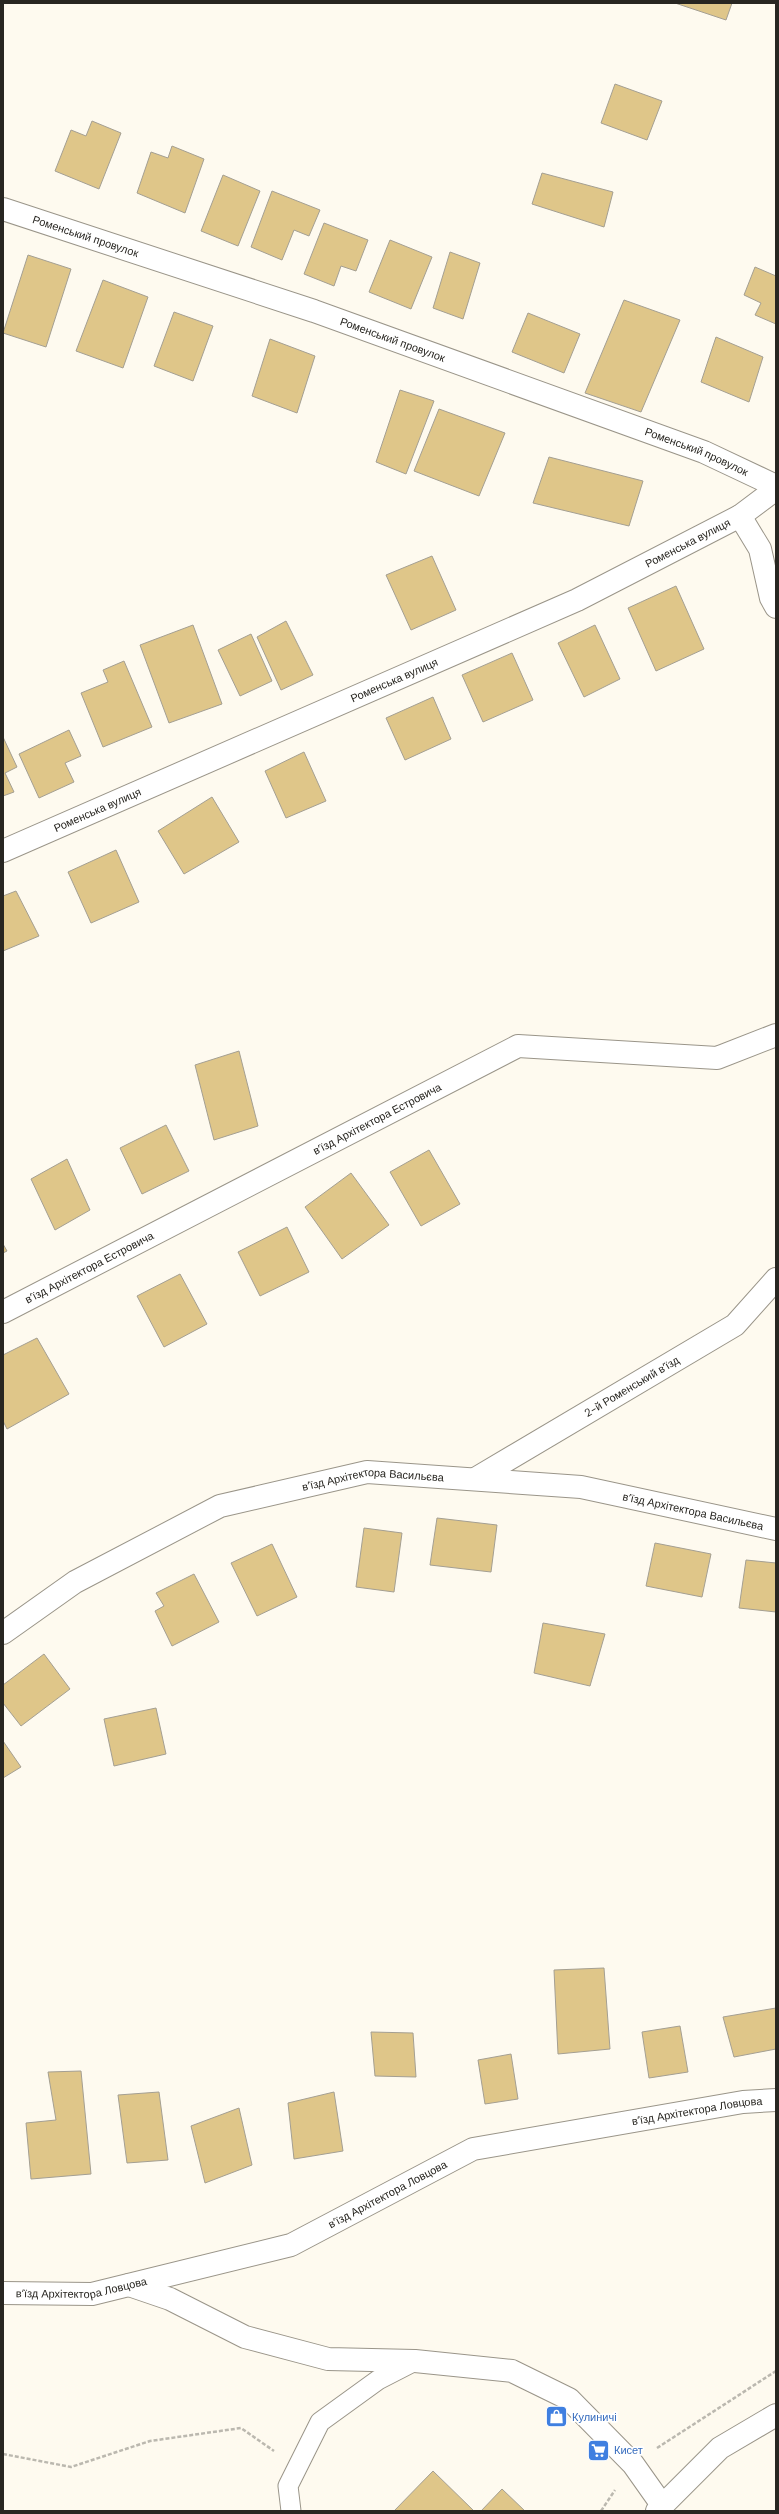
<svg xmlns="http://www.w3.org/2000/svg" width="779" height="2514" font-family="'DM Sans',sans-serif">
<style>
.building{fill:#dfc689;stroke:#a49f92}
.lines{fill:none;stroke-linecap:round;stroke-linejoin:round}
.lane-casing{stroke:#9a9589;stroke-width:21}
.street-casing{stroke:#9a9589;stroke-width:24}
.path{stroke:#bbb8af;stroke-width:2.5;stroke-dasharray:4 2;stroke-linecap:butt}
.lane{stroke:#fff;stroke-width:19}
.street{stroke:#fff;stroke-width:22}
.labels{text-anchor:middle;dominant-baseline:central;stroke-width:3.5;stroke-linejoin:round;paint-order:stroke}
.street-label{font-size:11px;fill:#282621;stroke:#fff}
.shop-label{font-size:11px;fill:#366cbe;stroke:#fff;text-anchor:start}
</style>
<rect width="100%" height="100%" fill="#fefaef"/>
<path class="building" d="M675 3H732L726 20Z
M615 84 662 101 647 140 601 123Z
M92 121 121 133 99 189 55 171 71 130 86 136Z
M172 146 204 159 185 213 137 193 151 152 168 158Z
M542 173 613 192 604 227 532 204Z
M223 175 260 191 238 246 201 231Z
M272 191 320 210 309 236 294 230 282 260 251 247Z
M324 223 368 240 356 271 341 266 334 286 304 274Z
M390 240 432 257 411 309 369 292Z
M450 252 480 263 463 319 433 308Z
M28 255 71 269 46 347 3 333Z
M755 267 776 276V324L755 315 761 303 744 295Z
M103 280 148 297 123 368 76 351Z
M624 300 680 320 641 412 585 393Z
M174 312 213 326 193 381 154 366Z
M528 313 580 334 564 373 512 352Z
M716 337 763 357 749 402 701 382Z
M270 339 315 356 297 413 252 396Z
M400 390 434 401 406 474 376 462Z
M439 409 505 433 479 496 414 471Z
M549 457 643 481 629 526 533 503Z
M432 556 456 610 411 630 386 575Z
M676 586 704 649 656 671 628 608Z
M286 621 313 675 281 690 257 637Z
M193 625 222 704 169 723 140 645Z
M595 625 620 679 584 697 558 643Z
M251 634 272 681 240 696 218 650Z
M512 653 533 700 483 722 462 675Z
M124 661 152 727 103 747 81 693 108 682 103 670Z
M433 697 451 739 405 760 386 718Z
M69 730 81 756 65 763 74 782 39 798 19 754Z
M3 737 17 767 5 773 14 792 3 796Z
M304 752 326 801 286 818 265 771Z
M212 797 239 842 184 874 158 831Z
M116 850 139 902 91 923 68 872Z
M16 891 39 936 3 951V896Z
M239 1051 258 1126 214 1140 195 1065Z
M166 1125 189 1171 142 1194 120 1148Z
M429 1150 460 1204 421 1226 390 1172Z
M67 1159 90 1210 55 1230 31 1179Z
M351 1173 389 1225 342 1259 305 1207Z
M287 1227 309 1272 260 1296 238 1252Z
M3 1244 7 1251 3 1253Z
M180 1274 207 1324 164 1347 137 1296Z
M37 1338 69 1394 7 1429 3 1421V1355Z
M437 1518 497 1525 491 1572 430 1565Z
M364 1528 402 1533 394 1592 356 1587Z
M655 1543 711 1554 702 1597 646 1586Z
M272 1544 297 1597 257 1616 231 1563Z
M746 1560 776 1563V1612L739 1608Z
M194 1574 219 1622 172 1646 155 1611 164 1606 156 1593Z
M543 1623 605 1634 590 1686 534 1673Z
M44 1654 70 1689 21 1726 3 1703V1685Z
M156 1708 166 1754 114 1766 104 1719Z
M3 1741 21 1767 3 1778Z
M604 1968 610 2049 558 2054 554 1970Z
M776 2008V2049L734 2057 723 2017Z
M680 2026 688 2072 649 2078 642 2032Z
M371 2032 413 2033 416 2077 375 2076Z
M511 2054 518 2099 485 2104 478 2060Z
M81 2071 91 2174 31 2179 26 2123 56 2120 48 2072Z
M159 2092 168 2160 127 2163 118 2095Z
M334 2092 343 2151 294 2159 288 2103Z
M239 2108 252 2165 205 2183 191 2126Z
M433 2471 474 2511H394Z
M502 2489 525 2511H481Z"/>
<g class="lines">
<defs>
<path id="lane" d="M291 2511 288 2486 320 2422 378 2380 415 2361"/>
<g id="street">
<path id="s1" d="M3 209 314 311 704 452 776 486"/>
<path d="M740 516 760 549 771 598 776 607"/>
<path id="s2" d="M3 851 577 600 740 516 776 489"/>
<path id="s3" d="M3 1312 518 1046 717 1058 776 1035"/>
<path id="s4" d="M475 1479 735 1325 776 1279"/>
<path id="s5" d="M3 1633 75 1582 220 1506 367 1472 581 1487 776 1529"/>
<path d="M129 2285 170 2299 245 2337 328 2359 415 2361 512 2371 569 2399 633 2464 662 2505"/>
<path id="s6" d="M3 2293 92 2294 291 2245 473 2149 743 2102 776 2100"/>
<path d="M657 2511 720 2448 776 2415"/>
</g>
</defs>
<use href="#lane" class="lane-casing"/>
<use href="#street" class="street-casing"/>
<path class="path" d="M657 2448 776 2371
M3 2454 71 2467 150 2441 241 2428 274 2451
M601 2511 615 2490"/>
<use href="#lane" class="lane"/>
<use href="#street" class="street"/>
</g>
<defs>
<symbol id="shop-square" viewBox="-11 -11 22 22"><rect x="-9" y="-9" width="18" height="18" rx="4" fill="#3f7fe0" stroke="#fff"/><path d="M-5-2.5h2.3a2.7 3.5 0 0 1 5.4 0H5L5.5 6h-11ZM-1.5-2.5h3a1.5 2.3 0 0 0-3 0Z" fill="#fff"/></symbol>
<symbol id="supermarket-square" viewBox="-11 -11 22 22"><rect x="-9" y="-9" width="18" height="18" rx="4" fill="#3f7fe0" stroke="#fff"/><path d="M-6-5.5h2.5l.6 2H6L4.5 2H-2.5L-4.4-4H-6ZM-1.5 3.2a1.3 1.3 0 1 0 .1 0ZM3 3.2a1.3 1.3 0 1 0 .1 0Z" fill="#fff"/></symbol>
</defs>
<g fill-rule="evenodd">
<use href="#shop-square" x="544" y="2404" width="25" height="25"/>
<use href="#supermarket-square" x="586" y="2438" width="25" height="25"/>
</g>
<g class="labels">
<g class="street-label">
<text stroke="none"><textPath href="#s1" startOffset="87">Роменський провулок</textPath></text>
<text stroke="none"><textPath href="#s1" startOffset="411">Роменський провулок</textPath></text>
<text stroke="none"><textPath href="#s1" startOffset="735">Роменський провулок</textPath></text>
<text stroke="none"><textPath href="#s2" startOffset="751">Роменська вулиця</textPath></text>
<text stroke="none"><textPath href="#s2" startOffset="427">Роменська вулиця</textPath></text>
<text stroke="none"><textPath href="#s2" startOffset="103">Роменська вулиця</textPath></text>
<text stroke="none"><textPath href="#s3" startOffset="421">в’їзд Архітектора Естровича</textPath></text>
<text stroke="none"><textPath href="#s3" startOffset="97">в’їзд Архітектора Естровича</textPath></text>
<text stroke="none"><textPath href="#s4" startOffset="182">2-й Роменський в’їзд</textPath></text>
<text stroke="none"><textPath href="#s5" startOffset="408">в’їзд Архітектора Васильєва</textPath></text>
<text stroke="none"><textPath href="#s5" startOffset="732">в’їзд Архітектора Васильєва</textPath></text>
<text stroke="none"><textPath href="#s6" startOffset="727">в’їзд Архітектора Ловцова</textPath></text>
<text stroke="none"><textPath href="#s6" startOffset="403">в’їзд Архітектора Ловцова</textPath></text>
<text stroke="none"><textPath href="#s6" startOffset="79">в’їзд Архітектора Ловцова</textPath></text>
</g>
<g class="shop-label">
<text x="572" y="2417">Кулиничі</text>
<text x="614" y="2450">Кисет</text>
</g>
</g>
<rect width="779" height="2514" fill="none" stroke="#282621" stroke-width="8"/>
</svg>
